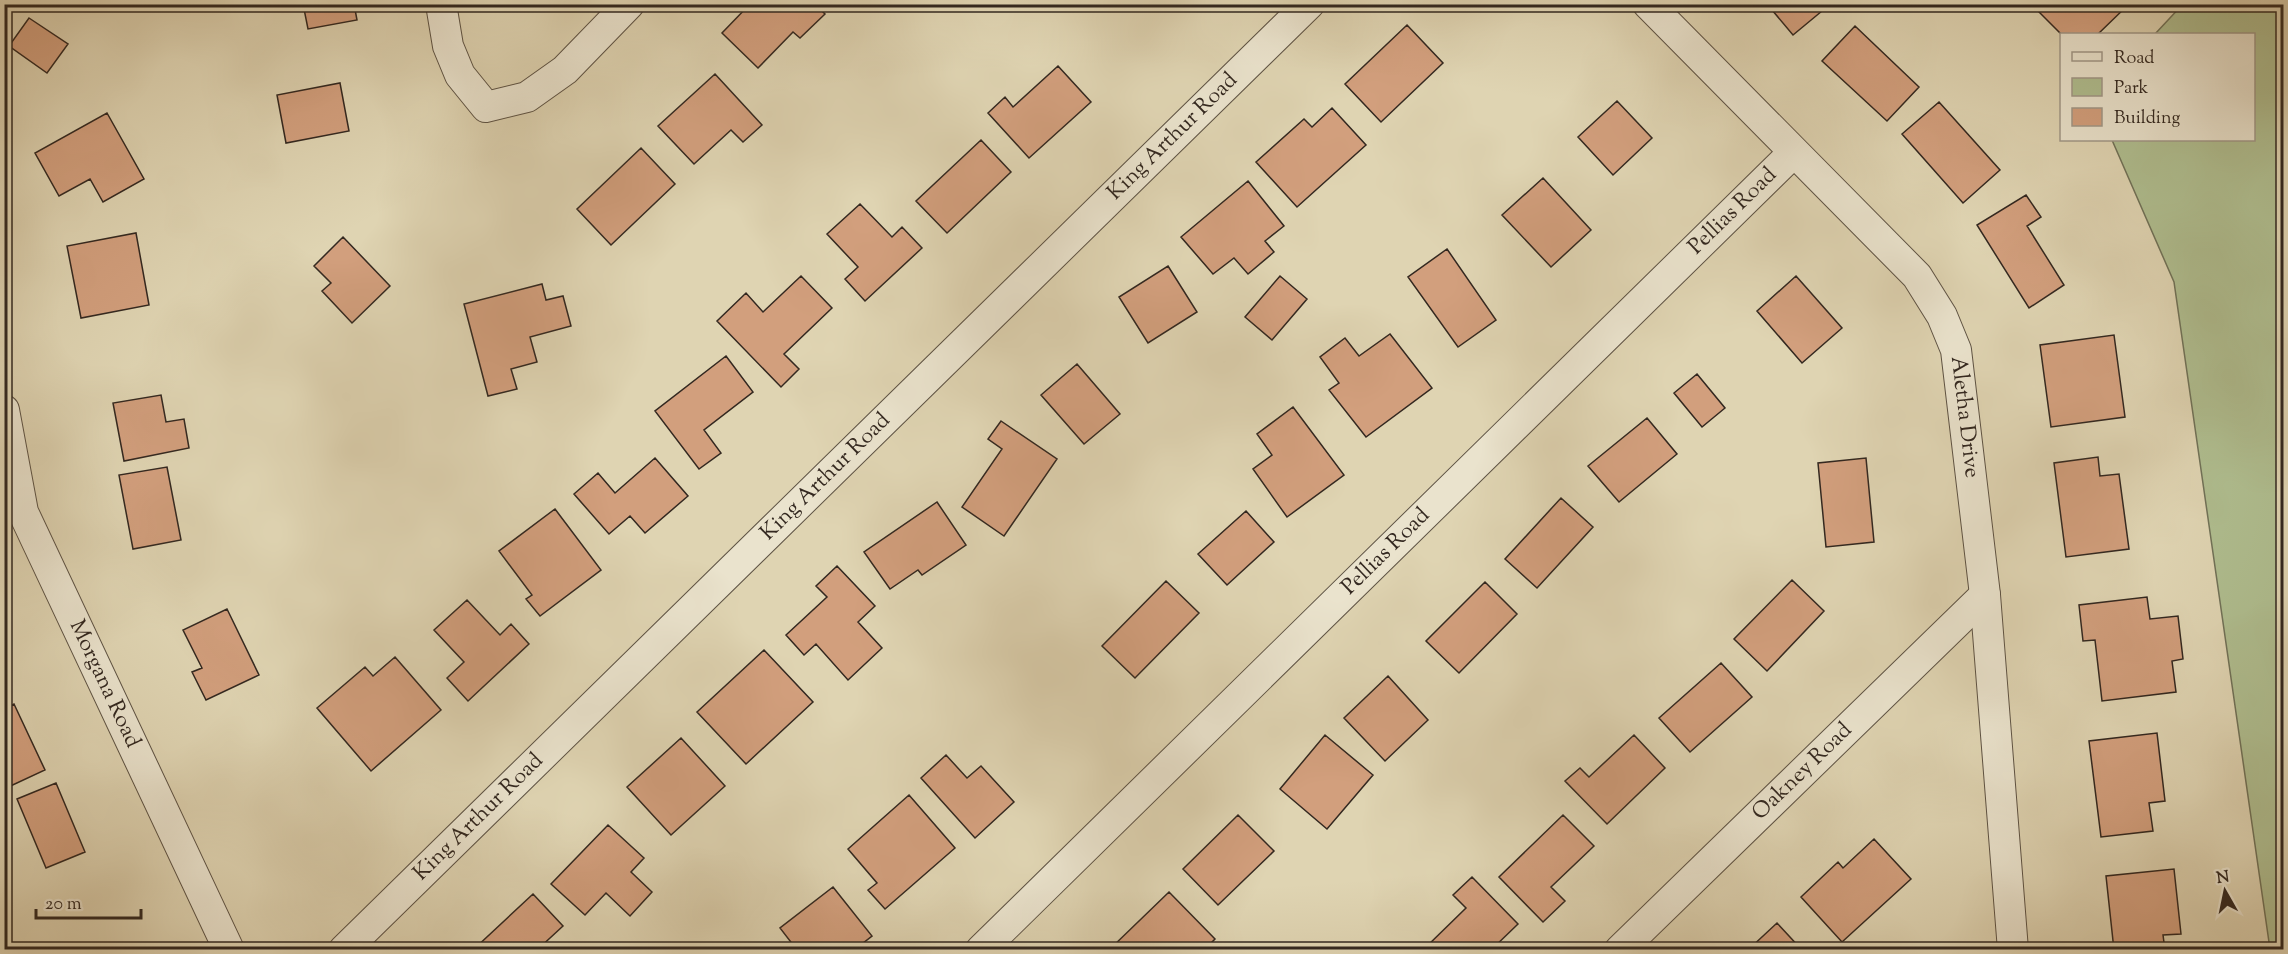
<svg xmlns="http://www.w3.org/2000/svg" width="2288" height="954" font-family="'Sorts Mill Goudy',serif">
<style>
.green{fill:#afbd8f;stroke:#717258;stroke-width:1.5}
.building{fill:#d29f7d;stroke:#332820;stroke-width:1.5}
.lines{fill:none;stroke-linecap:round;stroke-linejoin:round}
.street-casing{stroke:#5e5344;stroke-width:32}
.street{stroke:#eae3cd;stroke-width:30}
.labels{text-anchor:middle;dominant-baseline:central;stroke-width:4.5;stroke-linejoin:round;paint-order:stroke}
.street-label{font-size:22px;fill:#332820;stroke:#eae3cd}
</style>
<rect width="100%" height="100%" fill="#dfd4b2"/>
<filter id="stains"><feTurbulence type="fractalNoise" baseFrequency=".00333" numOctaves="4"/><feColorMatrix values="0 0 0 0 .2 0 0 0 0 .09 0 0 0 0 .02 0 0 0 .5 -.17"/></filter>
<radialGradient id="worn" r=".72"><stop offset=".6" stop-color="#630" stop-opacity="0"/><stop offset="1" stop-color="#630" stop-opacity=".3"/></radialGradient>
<path class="green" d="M2183 4 2283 5V949H2270L2174 282 2112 140H2254V34H2155Z"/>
<path class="building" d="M303 4H354L357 20 308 29Z
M750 4H815L825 14 800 38 793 32 758 68 722 33Z
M1767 4H1816L1822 11 1793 35Z
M2031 4H2128V5L2098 34 2062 35Z
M29 18 68 44 47 73 9 46Z
M1407 25 1443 63 1381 122 1345 84Z
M1855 26 1919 87 1887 121 1822 61Z
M1058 66 1091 102 1029 158 988 113 1005 97 1013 107Z
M715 74 762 125 743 142 731 130 694 164 658 126Z
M340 83 349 131 286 143 277 95Z
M1617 101 1652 138 1613 175 1578 137Z
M1939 102 2000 170 1963 203 1902 134Z
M1332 108 1366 145 1297 207 1256 162 1304 119 1312 127Z
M107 113 144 179 103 202 90 179 59 196 35 153Z
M981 140 1011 172 947 233 916 201Z
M641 148 675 184 611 245 577 209Z
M1543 178 1591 230 1551 267 1502 215Z
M1248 181 1284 226 1265 241 1274 252 1248 274 1234 258 1213 274 1181 237Z
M2026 195 2041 217 2027 226 2064 285 2029 308 1977 225Z
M860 204 892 237 902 227 922 248 865 301 845 279 858 267 827 234Z
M136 233 149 305 81 318 67 246Z
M343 237 390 286 352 323 322 291 331 283 314 266Z
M1447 249 1496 320 1458 347 1408 277Z
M1168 266 1197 312 1148 343 1119 297Z
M801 276 832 308 784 354 799 369 781 387 717 321 746 293 763 312Z
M1280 276 1307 299 1272 340 1245 317Z
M1796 276 1842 328 1802 363 1757 311Z
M542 284 546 300 563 296 571 326 530 337 537 362 511 369 517 389 488 396 464 304Z
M1390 334 1432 388 1366 437 1329 390 1339 383 1320 357 1345 338 1359 356Z
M2114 335 2125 417 2051 427 2040 345Z
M726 356 753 392 704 430 721 453 699 469 655 411Z
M1077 364 1120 414 1084 444 1041 395Z
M1697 374 1725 408 1702 427 1674 393Z
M161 395 166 422 184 419 189 448 124 461 113 403Z
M1293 407 1344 475 1287 517 1253 469 1272 455 1257 434Z
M1647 418 1677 454 1619 502 1588 466Z
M1001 421 1057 459 1004 536 962 507 1002 449 988 439Z
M2098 457 2100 476 2119 474 2129 549 2066 557 2054 463Z
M655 458 688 496 645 533 630 516 609 534 574 494 598 473 615 493Z
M1866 458 1874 542 1826 547 1818 463Z
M167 467 181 540 133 549 119 475Z
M1561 498 1593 527 1537 588 1505 559Z
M937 502 966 545 922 575 918 570 890 589 864 552Z
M555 509 601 570 540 616 526 599 532 595 499 551Z
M1246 511 1274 542 1227 585 1198 554Z
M837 566 875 606 858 622 882 648 848 680 816 644 804 655 786 635 827 597 816 586Z
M1792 580 1824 611 1767 671 1734 639Z
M1166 581 1199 613 1135 678 1102 646Z
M1485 582 1517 614 1459 673 1426 641Z
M2147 597 2150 619 2178 616 2183 659 2172 661 2176 692 2102 701 2095 640 2083 641 2079 605Z
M467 600 500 635 511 624 529 644 468 701 447 678 464 662 434 630Z
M227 609 259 675 206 700 192 672 202 668 183 630Z
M764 650 813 702 746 764 697 712Z
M395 657 441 710 371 771 317 708 365 667 373 676Z
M1721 663 1752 697 1690 752 1659 718Z
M1388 676 1428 720 1385 761 1344 718Z
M14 704 45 770 4 789V709Z
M2157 733 2165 801 2149 803 2153 831 2101 837 2089 741Z
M1325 735 1373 775 1327 829 1280 789Z
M1634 735 1665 768 1607 824 1565 781 1580 768 1589 777Z
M681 738 725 786 671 835 627 787Z
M946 755 967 778 981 766 1014 802 975 838 921 778Z
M56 783 85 852 46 868 17 799Z
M909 795 955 848 885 909 868 890 877 883 848 849Z
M1238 815 1274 851 1218 905 1183 869Z
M1563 815 1594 846 1551 887 1565 901 1543 922 1499 877Z
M608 825 644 858 631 872 652 892 630 916 606 893 585 915 551 884Z
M1874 839 1911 879 1842 942 1801 897 1838 862 1843 868Z
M2174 869 2181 934 2163 935 2165 950H2114L2106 876Z
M1472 877 1518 924 1491 950H1423L1466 908 1453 895Z
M833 887 872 936 854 950H797L780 928Z
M1169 892 1215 939 1204 950H1109Z
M533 894 563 926 537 950H473Z
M1777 923 1802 950H1748Z"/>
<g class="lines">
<defs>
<g id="street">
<path d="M441 4 448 46 460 75 486 107 527 97 565 70 629 4"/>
<path id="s1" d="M1648 4 1917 276 1942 316 1956 350 1985 595 2013 950"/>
<path id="s2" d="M4 410 23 512 229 950"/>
<path id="s3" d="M344 950 1309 4"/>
<path id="s4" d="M981 950 1793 153"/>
<path id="s5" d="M1620 950 1985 595"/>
</g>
</defs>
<use href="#street" class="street-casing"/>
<use href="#street" class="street"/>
</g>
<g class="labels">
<g class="street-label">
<text stroke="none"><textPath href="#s3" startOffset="1161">King Arthur Road</textPath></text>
<text stroke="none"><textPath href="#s4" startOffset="1054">Pellias Road</textPath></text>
<text stroke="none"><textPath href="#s1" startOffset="534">Aletha Drive</textPath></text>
<text stroke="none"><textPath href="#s3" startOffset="675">King Arthur Road</textPath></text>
<text stroke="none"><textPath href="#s4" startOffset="568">Pellias Road</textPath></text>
<text stroke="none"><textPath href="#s2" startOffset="294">Morgana Road</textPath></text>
<text stroke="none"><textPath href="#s5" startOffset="255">Oakney Road</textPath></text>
<text stroke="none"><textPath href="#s3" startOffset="189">King Arthur Road</textPath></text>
</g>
</g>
<rect width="2288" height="954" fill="none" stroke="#dfd4b2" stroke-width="24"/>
<rect x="6" y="6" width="2276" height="942" fill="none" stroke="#332820" stroke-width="3"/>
<rect x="12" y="12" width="2264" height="930" fill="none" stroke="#332820" stroke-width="1.5"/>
<rect x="2060" y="33" width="195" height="108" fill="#eae3cd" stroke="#a19888" stroke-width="1.5"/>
<rect x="2072" y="52" width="30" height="9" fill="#eae3cd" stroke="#a19888" stroke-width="1.5"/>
<text x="2114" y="63" font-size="18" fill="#332820">Road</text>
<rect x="2072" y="78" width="30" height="18" fill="#afbd8f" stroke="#a19888" stroke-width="1.5"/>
<text x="2114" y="93" font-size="18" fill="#332820">Park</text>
<rect x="2072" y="108" width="30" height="18" fill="#d29f7d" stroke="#a19888" stroke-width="1.5"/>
<text x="2114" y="123" font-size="18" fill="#332820">Building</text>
<g transform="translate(2225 891) rotate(351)" stroke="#eae3cd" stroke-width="4.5" paint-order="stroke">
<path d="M0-4.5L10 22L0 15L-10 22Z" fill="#332820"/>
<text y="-9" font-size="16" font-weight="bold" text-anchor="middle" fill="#332820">N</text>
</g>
<path d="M36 909v9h105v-9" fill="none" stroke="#332820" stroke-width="3"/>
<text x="45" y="909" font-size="18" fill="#332820" stroke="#eae3cd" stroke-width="4.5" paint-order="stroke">20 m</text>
<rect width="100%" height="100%" filter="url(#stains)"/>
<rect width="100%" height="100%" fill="url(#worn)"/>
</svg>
